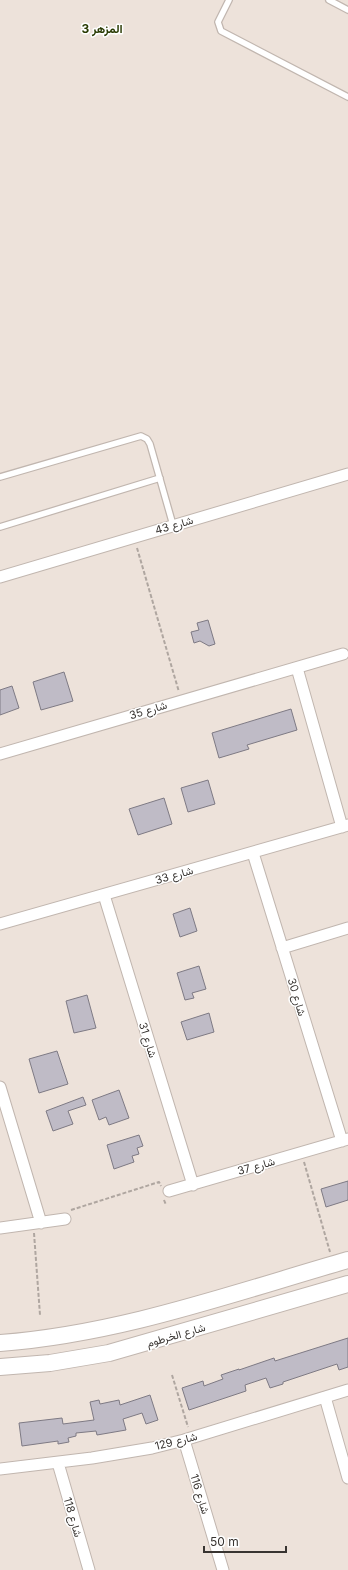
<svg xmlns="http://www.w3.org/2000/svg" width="348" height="1570" font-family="Inter,Vazirmatn,sans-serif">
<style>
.building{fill:#bfbbc6;stroke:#7e7a84}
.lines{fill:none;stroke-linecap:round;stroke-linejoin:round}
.lane-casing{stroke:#c1b6af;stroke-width:8}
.street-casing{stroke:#c1b6af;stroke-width:13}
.secondary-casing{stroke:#c1b6af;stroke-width:18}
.path{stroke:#afa6a0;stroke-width:2;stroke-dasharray:4 2;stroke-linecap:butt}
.lane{stroke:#fff;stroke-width:5.5}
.street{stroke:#fff;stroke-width:11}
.secondary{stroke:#fff;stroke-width:16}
.labels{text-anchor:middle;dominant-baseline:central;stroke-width:3;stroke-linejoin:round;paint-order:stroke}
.street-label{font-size:11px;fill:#383431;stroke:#fff}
.neighbourhood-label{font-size:12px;font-weight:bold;fill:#293a02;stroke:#fff}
</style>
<rect width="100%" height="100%" fill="#ede2da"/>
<path class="building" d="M208 620 215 644 209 646 200 641 194 643 191 632 199 630 197 623Z
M64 672 73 701 41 710 33 682Z
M12 686 19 708 0 715V690Z
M291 709 297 730 247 745 249 749 219 758 212 733Z
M208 780 215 804 188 812 181 788Z
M164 798 172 824 138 835 129 809Z
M190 908 197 931 180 937 173 914Z
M199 966 206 989 192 993 194 998 185 1000 177 973Z
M87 995 96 1028 74 1033 66 1001Z
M209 1013 214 1032 187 1040 181 1022Z
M57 1051 68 1084 39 1093 29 1059Z
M119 1090 129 1118 109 1125 106 1117 99 1120 92 1100Z
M83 1097 86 1105 68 1111 73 1124 53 1131 46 1111Z
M139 1135 143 1146 137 1148 139 1154 132 1156 134 1162 114 1169 107 1145Z
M348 1181V1200L326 1207 321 1189Z
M348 1338V1367L339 1370 337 1364 283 1382V1384L270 1388 266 1378 245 1385 246 1391 189 1410 182 1388 203 1381 204 1386 223 1379 221 1375 239 1369V1370L274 1358 275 1361Z
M150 1395 158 1420 146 1424 142 1413 123 1419 126 1430 97 1435 96 1431 76 1433V1436L68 1438 69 1442 58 1444V1441L22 1446 19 1423 62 1418 63 1424 94 1420 90 1402 99 1400 100 1404 119 1400 120 1405Z"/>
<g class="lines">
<defs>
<path id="lane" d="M229 0 218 22 221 31 348 97
M329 0 348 10
M0 477 141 436 147 439 150 444 173 525
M0 527 160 478"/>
<path id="street" d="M0 577 348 474
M297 668 342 827
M0 754 343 654
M253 853 342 1141
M104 895 193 1185
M0 924 348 825
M282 948 348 928
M0 1087 41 1223
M169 1191 348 1139
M0 1228 65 1219
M325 1397 348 1478
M184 1440 223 1570
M58 1463 89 1570
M0 1469 92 1458 152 1448 184 1440 348 1390"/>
<path id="secondary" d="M0 1343C120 1334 233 1293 348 1260
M0 1367 50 1363 109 1353 348 1284"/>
</defs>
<use href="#lane" class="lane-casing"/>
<use href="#street" class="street-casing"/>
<use href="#secondary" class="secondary-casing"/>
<path class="path" d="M137 548 179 692
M304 1162 330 1252
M164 1200 166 1205
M71 1210 159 1182 161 1186
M34 1233 40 1315
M172 1375 188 1427"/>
<use href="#lane" class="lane"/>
<use href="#street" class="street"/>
<use href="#secondary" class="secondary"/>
</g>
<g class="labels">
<g class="street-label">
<text transform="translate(174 525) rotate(-16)">شارع 43</text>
<text transform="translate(148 710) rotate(-17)">شارع 35</text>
<text transform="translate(174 875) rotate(-16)">شارع 33</text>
<text transform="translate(297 997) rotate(73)">شارع 30</text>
<text transform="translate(148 1040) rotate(73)">شارع 31</text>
<text transform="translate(256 1166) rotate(-16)">شارع 37</text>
<text transform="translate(176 1335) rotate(-16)">شارع الخرطوم</text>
<text transform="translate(176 1441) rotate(-14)">شارع 129</text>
<text transform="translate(200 1494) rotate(73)">شارع 116</text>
<text transform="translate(73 1517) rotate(74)">شارع 118</text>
</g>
<g class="neighbourhood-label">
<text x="102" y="28">المزهر 3</text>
</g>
</g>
<path d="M204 1546v6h82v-6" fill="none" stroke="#383431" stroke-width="2"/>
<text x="210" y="1546" font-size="12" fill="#383431" stroke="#ffffff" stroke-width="3" paint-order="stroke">50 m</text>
</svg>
